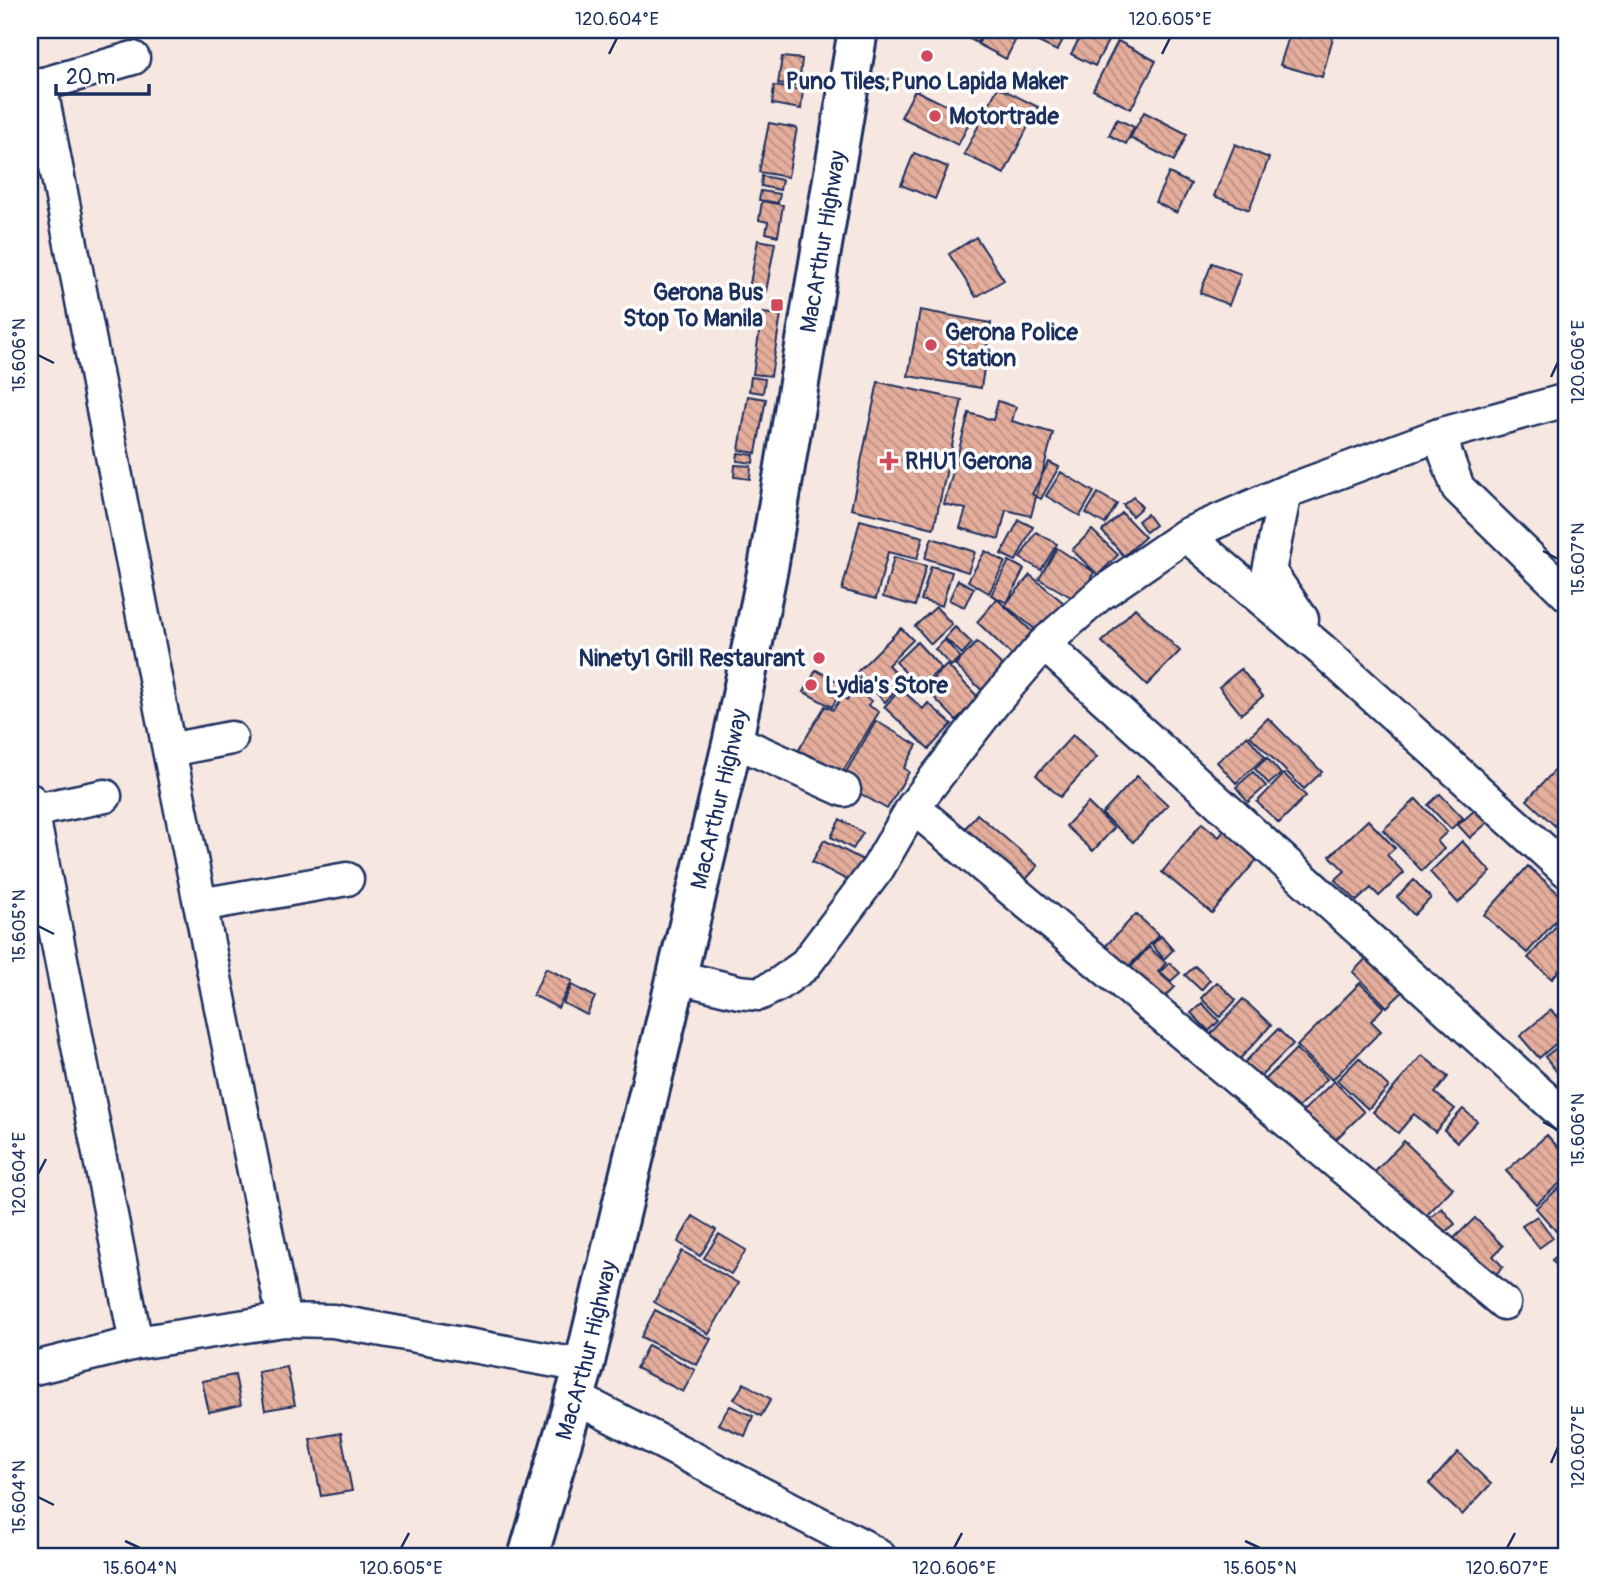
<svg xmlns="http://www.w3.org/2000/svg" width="1597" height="1587" font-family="Pangolin,sans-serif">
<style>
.building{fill:url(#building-back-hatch);stroke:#1b2f5e;stroke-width:2}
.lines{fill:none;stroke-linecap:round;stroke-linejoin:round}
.minor-casing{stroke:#1b2f5e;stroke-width:37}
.highway-casing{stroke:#1b2f5e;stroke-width:44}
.minor{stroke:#fff;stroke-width:32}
.highway{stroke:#fff;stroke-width:38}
.ticks{fill:none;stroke:#1b2f5e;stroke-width:2.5}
.poi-dot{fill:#d1495b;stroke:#fff;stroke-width:2.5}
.labels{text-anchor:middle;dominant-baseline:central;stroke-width:7;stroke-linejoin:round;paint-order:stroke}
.poi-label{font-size:23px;font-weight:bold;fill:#1b2f5e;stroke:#fff;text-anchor:start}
.street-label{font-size:23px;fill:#1b2f5e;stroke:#fff}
.neatline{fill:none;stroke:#1b2f5e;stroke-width:2.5}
.ticks-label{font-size:18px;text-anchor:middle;fill:#1b2f5e}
</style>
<defs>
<pattern id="building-back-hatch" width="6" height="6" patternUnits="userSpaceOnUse" patternTransform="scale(1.75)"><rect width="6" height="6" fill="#e5ae9c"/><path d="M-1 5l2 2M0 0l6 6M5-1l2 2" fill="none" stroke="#b98e82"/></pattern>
</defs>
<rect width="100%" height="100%" fill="#f7e7e1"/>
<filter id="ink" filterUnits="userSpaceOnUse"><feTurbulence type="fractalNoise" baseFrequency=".0143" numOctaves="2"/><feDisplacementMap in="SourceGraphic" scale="14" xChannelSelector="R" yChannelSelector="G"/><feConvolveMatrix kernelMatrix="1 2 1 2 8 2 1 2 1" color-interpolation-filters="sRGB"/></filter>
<g filter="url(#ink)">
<path class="building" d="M956 30H984L977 43 955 31Z
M986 30H992L1015 41 1006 59 978 44Z
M994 30H1014L1010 38Z
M1039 30H1052L1065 36 1057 51 1034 40Z
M1055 30H1077L1072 39Z
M1084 30H1090L1109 39 1095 66 1071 54Z
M1291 30H1335L1322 77 1280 65Z
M1118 41 1156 61 1131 109 1093 90Z
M782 57 802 59 799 86 778 84Z
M774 86 803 90 801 109 772 104Z
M998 87 1038 107 1004 174 964 154Z
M915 90 972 118 958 145 901 117Z
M1144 112 1187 134 1174 161 1130 138Z
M1117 119 1134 127 1126 144 1109 135Z
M769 123 797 128 788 177 759 172Z
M1235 144 1269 158 1249 210 1214 196Z
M914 153 948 167 935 199 901 185Z
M1169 173 1191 184 1177 213 1155 202Z
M762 176 782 180 780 190 761 186Z
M761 191 780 194 778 203 759 200Z
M762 201 783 205 778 236 766 233 768 222 759 220Z
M976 237 1004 280 976 297 949 254Z
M758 240 775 243 766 292 749 289Z
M1212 263 1241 274 1229 305 1200 293Z
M920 310 991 323 981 388 908 376Z
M762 313 781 315 771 376 753 374Z
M751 377 765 379 763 393 749 391Z
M878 382 962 400 934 528 851 509Z
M748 396 766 399 756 453 739 450Z
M998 401 1016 407 1012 421 1053 433 1031 516 1006 510 999 539 960 528 966 509 944 504 969 413 993 420Z
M738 453 754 455 753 463 737 461Z
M1049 462 1059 467 1041 499 1032 494Z
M735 465 751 466 750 479 734 477Z
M1061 472 1094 492 1080 516 1046 496Z
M1098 493 1117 504 1105 524 1086 513Z
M1133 497 1142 507 1132 516 1123 505Z
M1122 513 1145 537 1124 556 1102 531Z
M1147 514 1155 525 1146 532 1138 521Z
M860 520 923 537 917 559 888 552 876 599 842 590Z
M1019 520 1033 527 1016 561 1001 554Z
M1092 530 1118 555 1098 575 1072 550Z
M1036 532 1057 544 1041 570 1020 558Z
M932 538 975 552 968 572 925 558Z
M1057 548 1094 572 1078 601 1039 579Z
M985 551 1005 562 989 593 968 581Z
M894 557 926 566 915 606 883 597Z
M1009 561 1024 569 1007 603 991 595Z
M931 566 952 572 942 606 921 600Z
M1030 575 1065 604 1041 634 1005 605Z
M958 580 974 588 964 607 949 600Z
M997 599 1038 637 1017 660 977 622Z
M936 607 952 624 931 644 915 626Z
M1135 608 1180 651 1147 685 1102 642Z
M955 627 972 643 962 654 945 638Z
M901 628 913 640 888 665 905 682 885 702 856 673Z
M945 640 960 657 951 666 935 649Z
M917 642 941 668 919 688 896 662Z
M977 642 1012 674 990 698 955 665Z
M947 665 979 698 956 720 924 687Z
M1241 669 1263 696 1241 714 1219 687Z
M816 670 844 685 832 707 804 692Z
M901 689 923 709 928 703 952 724 929 749 884 707Z
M853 690 872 701 868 705 879 712 839 778 797 753 825 706 833 710 842 697 847 700Z
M1268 718 1322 772 1304 789 1250 736Z
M876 721 917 745 904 768 909 772 887 809 840 782Z
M1073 735 1097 757 1060 797 1036 775Z
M1247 736 1265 757 1236 783 1217 762Z
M1567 757V837L1527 800Z
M1267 758 1281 774 1269 784 1255 769Z
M1253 772 1266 786 1248 802 1236 787Z
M1284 774 1306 796 1279 823 1257 802Z
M1137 776 1168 805 1133 842 1102 814Z
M1440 794 1463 818 1451 829 1428 805Z
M1416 799 1447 832 1437 841 1444 849 1422 871 1383 830Z
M1088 803 1114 828 1093 851 1066 826Z
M1476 809 1488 822 1470 838 1458 825Z
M977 814 1038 866 1018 888 958 837Z
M840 819 863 833 853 849 831 837Z
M1368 820 1395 848 1387 855 1404 873 1379 896 1371 888 1357 901 1335 880 1345 871 1330 856Z
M1202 823 1219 837 1225 829 1259 857 1212 913 1162 872Z
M824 840 863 860 851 882 812 862Z
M1462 841 1491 872 1458 903 1430 872Z
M1528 866 1567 901V908L1527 953 1484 915Z
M1414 880 1431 898 1414 915 1397 897Z
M1136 914 1159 935 1122 973 1100 952Z
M1557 925 1567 934V961L1552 979 1528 958Z
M1161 936 1173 950 1164 959 1152 945Z
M1149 947 1166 963 1158 972 1175 987 1163 999 1122 977Z
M1375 949 1410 985 1387 1007 1353 972Z
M1170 963 1180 973 1171 981 1160 972Z
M1195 966 1210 980 1201 990 1185 975Z
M546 968 572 981 558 1008 533 995Z
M1217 982 1236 1000 1220 1017 1201 998Z
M1360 983 1384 1007 1371 1021 1381 1031 1332 1080 1297 1046Z
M572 985 595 997 587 1015 563 1003Z
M1243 999 1271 1025 1238 1061 1210 1035Z
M1202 1003 1219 1021 1209 1031 1191 1013Z
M1567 1007V1025L1558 1015Z
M1551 1010 1567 1029V1034L1539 1058 1520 1036Z
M1278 1029 1293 1044 1257 1080 1242 1065Z
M1567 1039V1063L1557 1072 1545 1057Z
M1296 1049 1327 1079 1292 1114 1261 1084Z
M1422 1055 1448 1077 1435 1093 1455 1109 1435 1132 1414 1114 1398 1133 1373 1112Z
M1359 1058 1389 1087 1368 1109 1337 1080Z
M1334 1081 1364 1112 1330 1145 1300 1114Z
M1463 1109 1477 1121 1457 1142 1444 1130Z
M1547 1135 1563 1153 1567 1149V1177L1536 1204 1506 1171Z
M1404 1141 1453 1188 1420 1222 1371 1176Z
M1567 1181V1233L1562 1238 1536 1208Z
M1442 1208 1455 1224 1435 1240 1421 1225Z
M693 1216 716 1230 700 1256 678 1242Z
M1537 1216 1553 1238 1539 1248 1522 1226Z
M1475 1218 1503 1246 1493 1256 1503 1267 1489 1281 1450 1242Z
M719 1234 746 1250 731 1274 704 1258Z
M1564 1250 1567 1253V1279L1552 1260Z
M682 1251 738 1283 709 1334 654 1302Z
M655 1310 711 1339 697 1365 641 1337Z
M648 1345 695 1370 683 1392 636 1368Z
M287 1367 295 1405 265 1410 258 1372Z
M235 1375 241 1405 209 1412 202 1381Z
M744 1383 771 1399 761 1416 734 1399Z
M730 1406 753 1416 745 1436 718 1424Z
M341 1433 352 1491 321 1496 310 1439Z
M1458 1452 1491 1484 1462 1515 1429 1484Z"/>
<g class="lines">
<defs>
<path id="minor" d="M40 84 169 750 284 1320
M30 88 133 58
M1439 435 1458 488 1567 594
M1285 492 1269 571 1302 619
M1186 535 1322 650 1567 871
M1044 644 1567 1118
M733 740 844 790
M169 750 231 738
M30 800 136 1343
M913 807 1504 1303
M30 811 105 796
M200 905 347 879
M678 977 739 992 759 994 779 984 804 966 878 868 913 807 995 701 1044 644 1099 595 1186 535 1285 492 1439 435 1567 400
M30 1369 136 1343 284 1320 333 1321 584 1366
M576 1398 863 1546 880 1557"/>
<g id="highway">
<path id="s1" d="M528 1557 584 1366 733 740 768 568 858 30"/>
</g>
</defs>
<use href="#minor" class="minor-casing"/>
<use href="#highway" class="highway-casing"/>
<use href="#minor" class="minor"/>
<use href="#highway" class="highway"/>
</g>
</g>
<path class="ticks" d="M609 54 617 38M1162 54 1170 38M38 355 54 363M1551 377 1558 362M1543 551 1558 559M38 926 54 934M1543 1122 1558 1130M38 1174 46 1159M1551 1463 1558 1447M38 1497 54 1505M125 1541 140 1548M1245 1541 1260 1548M401 1548 409 1533M954 1548 962 1533M1507 1548 1515 1533"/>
<g class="poi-dot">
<circle cx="927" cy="56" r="7"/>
<circle cx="935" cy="116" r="7"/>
<rect x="770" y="298" width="14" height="14" rx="3.5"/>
<circle cx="931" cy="345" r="7"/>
<path d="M885.5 450.5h7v7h7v7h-7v7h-7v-7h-7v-7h7z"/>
<circle cx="819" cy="658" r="7"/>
<circle cx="811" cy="685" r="7"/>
</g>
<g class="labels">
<g class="poi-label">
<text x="927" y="81" text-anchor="middle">Puno Tiles;Puno Lapida Maker</text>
<text x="949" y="116">Motortrade</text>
<text x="763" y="292" text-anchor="end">Gerona Bus<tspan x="763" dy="26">Stop To Manila</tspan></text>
<text x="945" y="332">Gerona Police<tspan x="945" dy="26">Station</tspan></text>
<text x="905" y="461">RHU1 Gerona</text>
<text x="805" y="658" text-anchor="end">Ninety1 Grill Restaurant</text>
<text x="825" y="685">Lydia's Store</text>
</g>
<g class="street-label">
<text stroke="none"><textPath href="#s1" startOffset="1349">MacArthur Highway</textPath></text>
<text stroke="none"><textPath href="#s1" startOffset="782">MacArthur Highway</textPath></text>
<text stroke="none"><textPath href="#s1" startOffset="215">MacArthur Highway</textPath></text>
</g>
</g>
<rect width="1597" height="1587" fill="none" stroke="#fff" stroke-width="77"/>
<path d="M56 84v10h93v-10" fill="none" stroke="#1b2f5e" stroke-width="3.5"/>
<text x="66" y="84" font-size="21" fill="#1b2f5e" stroke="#ffffff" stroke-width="5" paint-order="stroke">20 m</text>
<rect x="38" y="38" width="1520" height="1510" class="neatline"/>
<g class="ticks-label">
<text x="617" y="25">120.604°E</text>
<text x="1170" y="25">120.605°E</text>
<text transform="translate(19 355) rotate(-90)" y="6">15.606°N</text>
<text transform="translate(1578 362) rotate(-90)" y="6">120.606°E</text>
<text transform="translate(1578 559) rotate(-90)" y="6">15.607°N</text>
<text transform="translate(19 926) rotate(-90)" y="6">15.605°N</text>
<text transform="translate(1578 1130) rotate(-90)" y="6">15.606°N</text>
<text transform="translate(19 1174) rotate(-90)" y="6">120.604°E</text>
<text transform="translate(1578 1447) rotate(-90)" y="6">120.607°E</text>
<text transform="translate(19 1497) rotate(-90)" y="6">15.604°N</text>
<text x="140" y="1574">15.604°N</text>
<text x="401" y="1574">120.605°E</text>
<text x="954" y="1574">120.606°E</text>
<text x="1260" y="1574">15.605°N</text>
<text x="1507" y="1574">120.607°E</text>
</g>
</svg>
